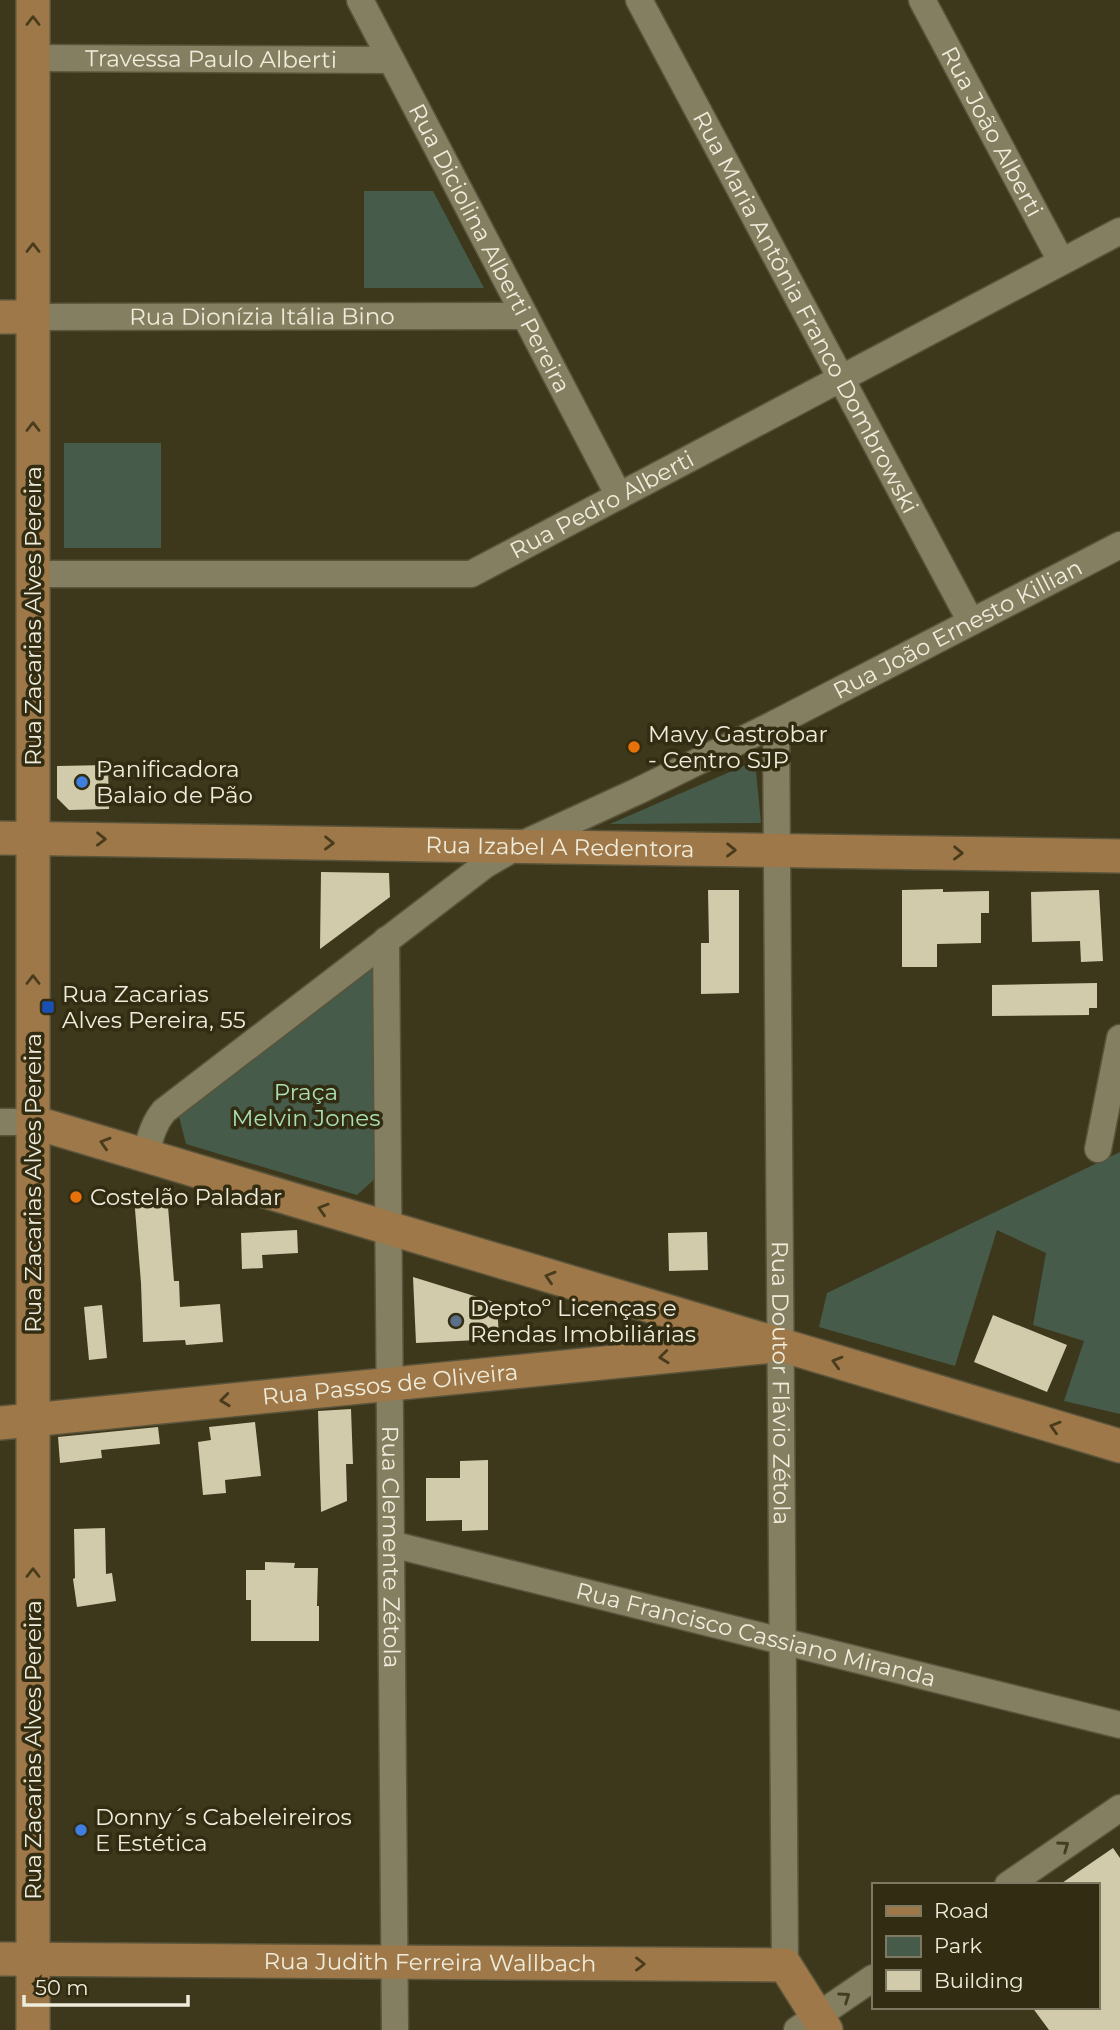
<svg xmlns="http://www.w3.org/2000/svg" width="1120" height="2030" font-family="Montserrat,sans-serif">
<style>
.green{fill:#465b49}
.building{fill:#d1cbab}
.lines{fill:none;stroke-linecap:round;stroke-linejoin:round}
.minor-casing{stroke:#59543b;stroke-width:29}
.major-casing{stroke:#59543b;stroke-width:36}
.minor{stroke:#857f61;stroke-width:26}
.major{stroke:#9e7848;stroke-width:33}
.oneway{stroke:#483c1d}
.oneway2{stroke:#433d22}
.food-dot{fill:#e8710a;stroke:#322d12;stroke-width:2.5}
.shop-dot{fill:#3f7fe0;stroke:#322d12;stroke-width:2.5}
.transit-dot{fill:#1a4fb4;stroke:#322d12;stroke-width:2.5}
.service-dot{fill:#5c6f8a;stroke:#322d12;stroke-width:2.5}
.labels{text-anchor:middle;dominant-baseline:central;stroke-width:7;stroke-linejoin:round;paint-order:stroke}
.street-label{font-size:23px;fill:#efecdb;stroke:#322d12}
.poi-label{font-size:23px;fill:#efecdb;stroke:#322d12;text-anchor:start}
.park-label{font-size:23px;fill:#abdfb4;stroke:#322d12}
</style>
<rect width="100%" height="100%" fill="#3d381c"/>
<path class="green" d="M364 191H433L484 288H364Z
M64 443H161V548H64Z
M755 761 761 823 610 824Z
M373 961 380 1174 357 1195 186 1144 178 1113Z
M1120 1152V1414L1064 1401 1084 1341 1033 1325 1046 1253 997 1230 955 1366 819 1327 827 1293Z"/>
<path class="building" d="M108 765 109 809 69 810 57 798V766Z
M321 872 389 873 390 897 320 949Z
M943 889V892L989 891V913H981V943L937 944V967H902V890Z
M708 890H739V993L701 994V943H709Z
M1099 890 1103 961 1081 962 1080 941 1032 942 1031 892Z
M1097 983V1008H1089V1015L992 1016V985Z
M167 1194 174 1281H179L180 1307 220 1304 223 1342 186 1345 185 1340 143 1342 141 1283 134 1197Z
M297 1230 298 1253 262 1255 263 1268 242 1269 241 1233Z
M707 1232 708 1270 669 1271 668 1233Z
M413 1277 497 1303 499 1339 416 1343Z
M102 1305 107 1358 89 1360 84 1307Z
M993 1315 1067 1345 1047 1392 974 1362Z
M351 1409 353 1464H346L347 1501 321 1512 318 1411Z
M255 1422 261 1476 225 1480 226 1493 203 1495 198 1442 211 1440 209 1427Z
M158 1427 160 1444 101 1450 102 1458 60 1463 58 1437Z
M488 1460V1530L462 1531V1520L426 1521V1478H460V1461Z
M105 1528 106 1574 112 1573 116 1601 77 1607 73 1579 75 1578 74 1529Z
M265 1562 295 1563 294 1568H318L317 1606H319V1641H251V1600H246V1570H265Z
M1113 1848 1120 1858V2030H1049L1032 2007H1097V1885H1059Z"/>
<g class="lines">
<defs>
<g id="minor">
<path id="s1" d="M360 0 619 496"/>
<path id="s2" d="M639 0 971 622"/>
<path id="s3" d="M922 0 1061 261"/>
<path id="s4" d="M33 58 391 60"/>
<path id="s5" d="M33 317 525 316"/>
<path id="s6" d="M33 574H471L1120 231"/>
<path id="s7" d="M776 723 785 1965"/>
<path id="s8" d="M386 940 395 2030"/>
<path d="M0 1122H33"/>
<path d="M1098 1149 1120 1038"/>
<path id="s9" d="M145 1156C150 1139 153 1124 164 1111L485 865 516 847 638 791 776 723 1120 545"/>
<path id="s10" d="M391 1544 1120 1725"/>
<path d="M1008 1885 1120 1808"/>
<path d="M797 2030 873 1978"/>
</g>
<g id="major">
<path d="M0 317H33"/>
<path id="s11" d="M0 838 1120 856"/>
<path d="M33 1122 1120 1446"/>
<path id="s12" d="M0 1423 764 1347"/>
<path id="s13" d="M0 1959 785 1965 826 2030"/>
<path d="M33 2030V0"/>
</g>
</defs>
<use href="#minor" class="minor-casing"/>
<use href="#major" class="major-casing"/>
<use href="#minor" class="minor"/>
<use href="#major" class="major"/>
</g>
<defs><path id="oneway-chevron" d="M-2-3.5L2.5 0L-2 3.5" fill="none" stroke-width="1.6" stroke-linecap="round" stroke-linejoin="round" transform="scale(1.75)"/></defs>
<g class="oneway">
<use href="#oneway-chevron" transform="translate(33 21) rotate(-90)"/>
<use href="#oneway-chevron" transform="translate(33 248) rotate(-90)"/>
<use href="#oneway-chevron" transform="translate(33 427) rotate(-90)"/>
<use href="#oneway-chevron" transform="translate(101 839) rotate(1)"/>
<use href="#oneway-chevron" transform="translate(329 843) rotate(1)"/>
<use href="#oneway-chevron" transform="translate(731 850) rotate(1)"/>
<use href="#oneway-chevron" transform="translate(958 853) rotate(1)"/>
<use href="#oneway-chevron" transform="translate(33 980) rotate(-90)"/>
<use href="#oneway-chevron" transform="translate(105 1143) rotate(-163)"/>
<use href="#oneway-chevron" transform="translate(323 1209) rotate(-163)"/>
<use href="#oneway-chevron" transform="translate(550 1277) rotate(-163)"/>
<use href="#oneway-chevron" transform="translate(664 1357) rotate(174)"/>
<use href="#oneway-chevron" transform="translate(837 1362) rotate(-164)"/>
<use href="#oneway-chevron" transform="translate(225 1400) rotate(174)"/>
<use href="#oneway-chevron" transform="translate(1055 1427) rotate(-163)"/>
<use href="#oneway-chevron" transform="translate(33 1573) rotate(-90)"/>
<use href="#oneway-chevron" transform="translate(640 1964)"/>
</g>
<g class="oneway2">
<use href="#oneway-chevron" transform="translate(1064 1846) rotate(-35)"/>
<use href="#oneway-chevron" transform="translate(845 1997) rotate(-35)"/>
</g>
<g class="food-dot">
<circle cx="634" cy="747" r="7"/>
<circle cx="76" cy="1197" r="7"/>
</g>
<g class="shop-dot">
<circle cx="82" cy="782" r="7"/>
<circle cx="81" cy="1830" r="7"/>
</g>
<rect class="transit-dot" x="41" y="1000" width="14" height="14" rx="3.5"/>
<circle class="service-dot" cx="456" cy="1321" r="7"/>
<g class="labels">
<g class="street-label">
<text stroke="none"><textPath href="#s4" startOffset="178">Travessa Paulo Alberti</textPath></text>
<text stroke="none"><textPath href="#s3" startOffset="149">Rua João Alberti</textPath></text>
<text stroke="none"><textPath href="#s1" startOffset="280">Rua Diciolina Alberti Pereira</textPath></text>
<text stroke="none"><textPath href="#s2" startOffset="354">Rua Maria Antônia Franco Dombrowski</textPath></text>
<text stroke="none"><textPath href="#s5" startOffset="229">Rua Dionízia Itália Bino</textPath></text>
<text stroke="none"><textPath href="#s6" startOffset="586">Rua Pedro Alberti</textPath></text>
<text transform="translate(33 616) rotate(-90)">Rua Zacarias Alves Pereira</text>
<text stroke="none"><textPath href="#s9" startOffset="982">Rua João Ernesto Killian</textPath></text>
<text stroke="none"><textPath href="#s11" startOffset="560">Rua Izabel A Redentora</textPath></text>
<text transform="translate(33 1183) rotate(-90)">Rua Zacarias Alves Pereira</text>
<text stroke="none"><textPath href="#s7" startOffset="660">Rua Doutor Flávio Zétola</textPath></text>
<text stroke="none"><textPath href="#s12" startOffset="392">Rua Passos de Oliveira</textPath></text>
<text stroke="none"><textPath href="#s8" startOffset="607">Rua Clemente Zétola</textPath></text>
<text stroke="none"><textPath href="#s10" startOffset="376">Rua Francisco Cassiano Miranda</textPath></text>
<text transform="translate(33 1750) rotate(-90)">Rua Zacarias Alves Pereira</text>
<text stroke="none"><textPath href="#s13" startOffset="430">Rua Judith Ferreira Wallbach</textPath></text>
</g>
<g class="poi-label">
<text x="648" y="734">Mavy Gastrobar<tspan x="648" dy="26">- Centro SJP</tspan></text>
<text x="96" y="769">Panificadora<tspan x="96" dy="26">Balaio de Pão</tspan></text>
<text x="62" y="994">Rua Zacarias<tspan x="62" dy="26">Alves Pereira, 55</tspan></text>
<text x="90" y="1197">Costelão Paladar</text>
<text x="470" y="1308">Deptoº Licenças e<tspan x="470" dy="26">Rendas Imobiliárias</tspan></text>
<text x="95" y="1817">Donny´s Cabeleireiros<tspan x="95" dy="26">E Estética</tspan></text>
</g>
<g class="park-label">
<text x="306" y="1092">Praça<tspan x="306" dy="26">Melvin Jones</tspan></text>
</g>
</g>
<rect x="872" y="1883" width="228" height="126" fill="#322d12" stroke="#7e7962" stroke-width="2"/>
<rect x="886" y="1906" width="35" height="10" fill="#9e7848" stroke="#7e7962" stroke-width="2"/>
<text x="934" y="1918" font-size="21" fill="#efecdb">Road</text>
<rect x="886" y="1936" width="35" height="21" fill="#465b49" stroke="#7e7962" stroke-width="2"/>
<text x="934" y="1953" font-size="21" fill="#efecdb">Park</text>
<rect x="886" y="1970" width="35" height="21" fill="#d1cbab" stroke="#7e7962" stroke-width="2"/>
<text x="934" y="1988" font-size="21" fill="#efecdb">Building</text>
<path d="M24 1995v10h164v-10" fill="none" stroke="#efecdb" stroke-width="3.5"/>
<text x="35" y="1995" font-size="21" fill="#efecdb" stroke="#322d12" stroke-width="5" paint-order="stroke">50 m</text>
</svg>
